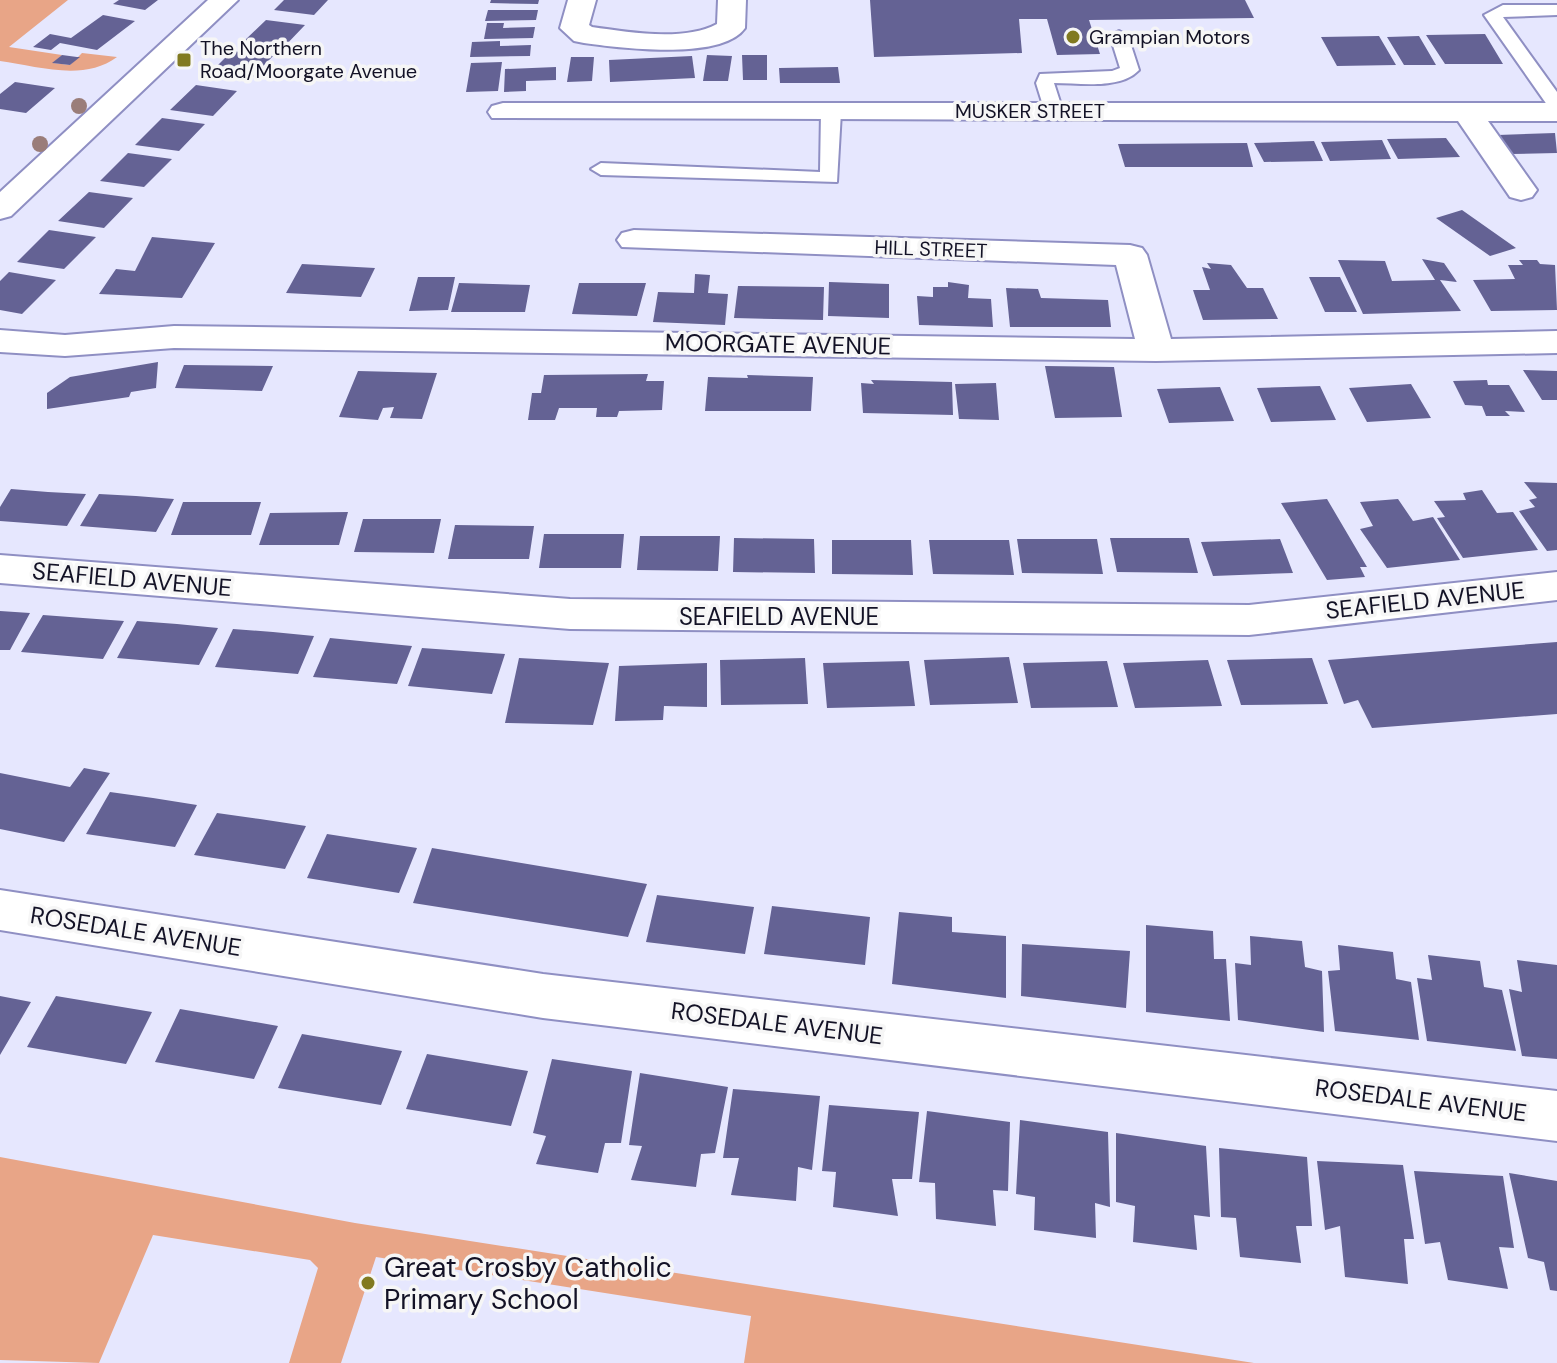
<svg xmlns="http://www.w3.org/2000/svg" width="1557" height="1363" font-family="'DM Sans',sans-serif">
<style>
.green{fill:#e8a587}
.building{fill:#646294}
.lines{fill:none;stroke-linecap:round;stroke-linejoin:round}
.lane-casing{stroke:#8f8fc3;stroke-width:4}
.street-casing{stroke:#8f8fc3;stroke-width:4}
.lane{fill:#fff;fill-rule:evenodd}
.street{fill:#fff;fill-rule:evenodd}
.tree{fill:#9a7d79}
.poi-dot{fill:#817a20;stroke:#f6f6f6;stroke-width:3}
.labels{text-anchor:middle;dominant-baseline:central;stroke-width:7;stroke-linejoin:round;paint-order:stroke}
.far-poi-label{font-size:20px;fill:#131226;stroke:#f6f6f6;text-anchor:start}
.far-street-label{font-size:20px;fill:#131226;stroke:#f6f6f6}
.street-label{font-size:24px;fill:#131226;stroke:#f6f6f6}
.near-poi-label{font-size:28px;fill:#131226;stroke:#f6f6f6;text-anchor:start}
</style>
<rect width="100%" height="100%" fill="#e6e7fe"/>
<path class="green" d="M0 0H68L9 47 62 55 53 63 70 65 82 53 117 57C84 82 37 66 0 61Z
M0 1157 355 1223 1254 1363H744L751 1316 376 1257 341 1363H289L318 1268 310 1260 153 1235 99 1363 0 1360Z"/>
<path class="building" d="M119 0H158L145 10 113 4Z
M284 0H328L314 15 274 10Z
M491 0H539L538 4 490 3Z
M870 0H1245L1254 18 1089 20 1100 54 1057 55 1047 19H1019L1022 53 874 57Z
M488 10H538L536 20 485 21Z
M103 15 135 21 97 50 60 43 51 50 33 47 50 34 71 38Z
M266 20 305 25 283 48 243 42Z
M487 23H504L503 28 535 27 533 38 484 39Z
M1485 34 1503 64H1445L1426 35Z
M1379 36 1396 65 1337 66 1321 37Z
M1419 36 1436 65H1404L1387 37Z
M500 41V46L531 45 530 56 470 57 472 42Z
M232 51 273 56 250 80 209 74Z
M62 55 77 57H80L70 65 52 63Z
M707 55 732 56 728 81H703Z
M742 55H767V80H743Z
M692 56 695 78 610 82 609 60Z
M571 57H594L592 81 567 82Z
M502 62 498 91 466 92 471 63Z
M556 67V80L526 81V91L504 92 505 69Z
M838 67 840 83H780L779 68Z
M15 82 55 88 26 113 0 109V94Z
M196 85 237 91 213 116 170 110Z
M162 118 205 124 179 151 135 145Z
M1555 133 1557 153 1512 154 1498 135Z
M1446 138 1460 157 1398 159 1387 139Z
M1382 140 1391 159 1330 161 1321 142Z
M1314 141 1323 161 1264 162 1254 143Z
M1247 143 1253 167H1125L1118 144Z
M128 153 172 159 144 187 100 181Z
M89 192 133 198 104 228 58 221Z
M1462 210 1516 248 1490 256 1436 218Z
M49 230 96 237 64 269 17 262Z
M152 237 215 243 182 298 99 294 116 269 135 271Z
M1422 259 1444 263 1457 282 1440 280 1461 311 1363 314 1338 260 1385 261 1392 281 1435 280Z
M1519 260H1537L1540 264 1555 265 1557 310 1491 311 1473 280 1515 279 1508 265H1523Z
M1207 263 1231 265 1247 288H1263L1278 319 1203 320 1193 290H1210L1202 267 1211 269Z
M302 264 375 268 361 297 286 293Z
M9 272 56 280 22 314 0 310V281Z
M695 274 710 275 708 293 728 294 725 325 653 322 658 292 694 293Z
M418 277H455L448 310 409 311Z
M1309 277H1340L1357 312H1325Z
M829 282 889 284V318L828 316Z
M948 282 969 285 968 298 991 299 993 327 919 325 917 296 933 297V287H948Z
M459 283 530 285 525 312H451Z
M579 283H646L637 316 572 314Z
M738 286 824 287 823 320 734 318Z
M1006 288 1038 289 1041 298 1108 300 1111 327H1010Z
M158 362 156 388 131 392 129 397 47 409V393L70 377Z
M184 365 273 366 262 391 175 388Z
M1045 366 1114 367 1122 417 1055 418Z
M1523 370 1557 371V400H1542Z
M358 371 437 373 422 419 390 418 394 407 383 408 378 420 339 417Z
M648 374 646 381H664L662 410 619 411 617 417H596L597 408H559L555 420H528L532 393H541L544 375Z
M747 375 813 377 811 411H705L708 377 748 378Z
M871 380 952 382 953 415 863 413 861 383 874 384Z
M1487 380 1488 385H1509L1525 412 1505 411 1510 416H1486L1482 406 1465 405 1453 381Z
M996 383 999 420 959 419 955 384Z
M1411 384 1431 418 1367 422 1349 388Z
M1320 386 1336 420 1271 422 1257 388Z
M1220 387 1234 421 1169 423 1157 389Z
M1524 482 1557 483V550L1547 551 1519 511 1535 507 1529 500 1537 498Z
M11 489 48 492 86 494 67 526 0 521V507Z
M1482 490 1497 513 1513 512 1538 550 1463 558 1437 518 1445 517 1434 501 1466 500 1463 493Z
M99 494 136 496 174 499 156 532 80 526Z
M1327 499 1367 567H1360L1365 577 1327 580 1281 503Z
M1398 499 1413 521 1433 517 1460 560 1387 568 1360 529 1373 526 1360 502Z
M183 502H261L251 535H171Z
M348 512 339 545H259L270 513Z
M363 519H441L434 553 354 552Z
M455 525 534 526 529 559H448Z
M544 534H624L621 568H539Z
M640 536H720L718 571 637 570Z
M734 538 814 539 815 573 733 572Z
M1110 538H1189L1198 573 1117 572Z
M1017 539H1097L1103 574 1022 573Z
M1280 539 1293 573 1213 576 1201 542Z
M832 540H911L913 575 832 574Z
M929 540H1009L1014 575 933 574Z
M0 611 30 613 10 650H0Z
M43 615 83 618 124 621 103 659 21 652Z
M137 621 177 624 218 628 199 665 117 658Z
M233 629 273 632 314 636 298 674 215 667Z
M330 638 370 642 412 646 397 684 313 677Z
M1557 642V714L1372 728 1358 700 1344 704 1328 660Z
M422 648 505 654 492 694 408 686Z
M1009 657 1018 703 930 705 924 660Z
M519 658 609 663 593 725 505 723Z
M805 658 808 704 721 705 720 660Z
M1312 658 1328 704 1241 705 1227 660Z
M1208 660 1222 706 1135 708 1123 663Z
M909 661 915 706 827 708 823 663Z
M1107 661 1118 707 1031 708 1023 663Z
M707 663V707L664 706 663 720 615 721 619 666Z
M84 768 110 773 64 842 0 829V773L70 787Z
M110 792 153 798 197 805 175 847 86 834Z
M217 813 260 819 306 826 285 869 194 855Z
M327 834 417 848 399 893 307 878Z
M432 848 647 884 628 937 413 903Z
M657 895 754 907 745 954 646 942Z
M772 906 870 917 865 965 764 954Z
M899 912 952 917V932L1006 936V998L892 984Z
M1146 925 1213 931 1214 959H1226L1230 1021 1146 1012Z
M1250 936 1302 941 1305 967 1322 971 1324 1032 1238 1020 1235 963 1251 965Z
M1022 944 1130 951 1126 1008 1021 996Z
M1338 945 1393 952 1396 979 1411 982 1419 1040 1335 1031 1328 971 1340 970Z
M1428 955 1480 961 1484 987 1502 990 1516 1051 1427 1041 1417 978 1432 980Z
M1517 960 1557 965V1059L1522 1056 1509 989 1522 992Z
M0 996 31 1002 0 1055Z
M56 996 152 1012 126 1064 27 1047Z
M180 1009 278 1026 254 1079 155 1062Z
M302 1034 402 1051 381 1105 278 1088Z
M427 1054 528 1071 511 1126 406 1109Z
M552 1059 632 1071 621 1143H605L598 1173 536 1164 546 1136 533 1133Z
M640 1073 728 1087 715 1153 701 1154 696 1187 631 1180 642 1146 629 1145Z
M733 1089 820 1096 812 1170 798 1167 796 1201 731 1195 739 1158H723Z
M829 1105 919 1112 912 1179H892L898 1216 833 1207 836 1172 822 1171Z
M927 1111 1010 1122 1008 1191 993 1190 996 1226 936 1219 935 1183 919 1182Z
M1020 1120 1108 1132 1110 1207 1095 1203 1096 1238 1034 1230 1035 1197 1016 1194Z
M1116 1133 1206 1146 1210 1217 1194 1215 1197 1250 1133 1242 1135 1206 1116 1202Z
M1219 1148 1307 1157 1312 1226H1296L1301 1263 1240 1257 1236 1218 1221 1217Z
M1317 1161 1403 1165 1414 1239H1404L1408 1284 1345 1277 1340 1226 1325 1230Z
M1414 1171 1503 1176 1514 1248 1499 1247 1508 1289 1448 1280 1440 1242 1425 1244Z
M1509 1173 1557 1181V1291L1550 1290 1544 1262 1528 1258Z"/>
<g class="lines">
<defs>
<path id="lane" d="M1503 5H1557V15L1503 17 1557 92V111L1550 109 1484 15Z
M1119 31 1128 36 1139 70C1120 90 1080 83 1054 83L1063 111 1060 115H1046L1036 83 1040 74 1112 71 1120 68 1110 36Z
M831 106 841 112 837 182 601 175 591 169 601 163 820 172 821 112Z"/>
<path id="street" d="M208 0H238L11 216 0 219V192Z
M568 0H596L589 25 592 27C628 32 683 42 717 24L718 0H746L745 28C722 61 620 48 584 43L574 41 560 28Z
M503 103H1557V121H1488L1537 190 1532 197 1521 200 1510 197 1458 121 492 118 488 112 492 106Z
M634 230 1130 245 1142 248 1147 255 1171 339 1557 331V353L1156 361 174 348 65 356 0 352V330L65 335 174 326 1135 339 1116 265 622 247 617 240 622 233Z
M0 555 570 599 1249 605 1557 572V600L1249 635 570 629 0 583Z
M0 890 543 974 1557 1091V1141L543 1018 0 930Z"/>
</defs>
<use href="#lane" class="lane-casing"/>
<use href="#street" class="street-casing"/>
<use href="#lane" class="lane"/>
<use href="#street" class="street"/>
</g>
<g class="tree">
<circle cx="79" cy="106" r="8"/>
<circle cx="40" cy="144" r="8"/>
</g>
<g class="poi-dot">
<circle cx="1073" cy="37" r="8"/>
<rect x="176" y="52" width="16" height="16" rx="4"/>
<circle cx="368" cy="1283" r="8"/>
</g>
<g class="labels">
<g class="far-poi-label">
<text x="1089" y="37">Grampian Motors</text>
<text x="200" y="48">The Northern<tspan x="200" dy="23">Road/Moorgate Avenue</tspan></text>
</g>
<g class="far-street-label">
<text x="1030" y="111">MUSKER STREET</text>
<text transform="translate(931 249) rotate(2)">HILL STREET</text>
</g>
<g class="street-label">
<text transform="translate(778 344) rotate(1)">MOORGATE AVENUE</text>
<text transform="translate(132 579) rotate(5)">SEAFIELD AVENUE</text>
<text transform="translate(1425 600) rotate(-6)">SEAFIELD AVENUE</text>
<text x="779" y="616">SEAFIELD AVENUE</text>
<text transform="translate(136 931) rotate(9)">ROSEDALE AVENUE</text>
<text transform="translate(777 1023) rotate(7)">ROSEDALE AVENUE</text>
<text transform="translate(1421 1100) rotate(7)">ROSEDALE AVENUE</text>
</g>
<g class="near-poi-label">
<text x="384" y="1267">Great Crosby Catholic<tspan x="384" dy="32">Primary School</tspan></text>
</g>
</g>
</svg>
